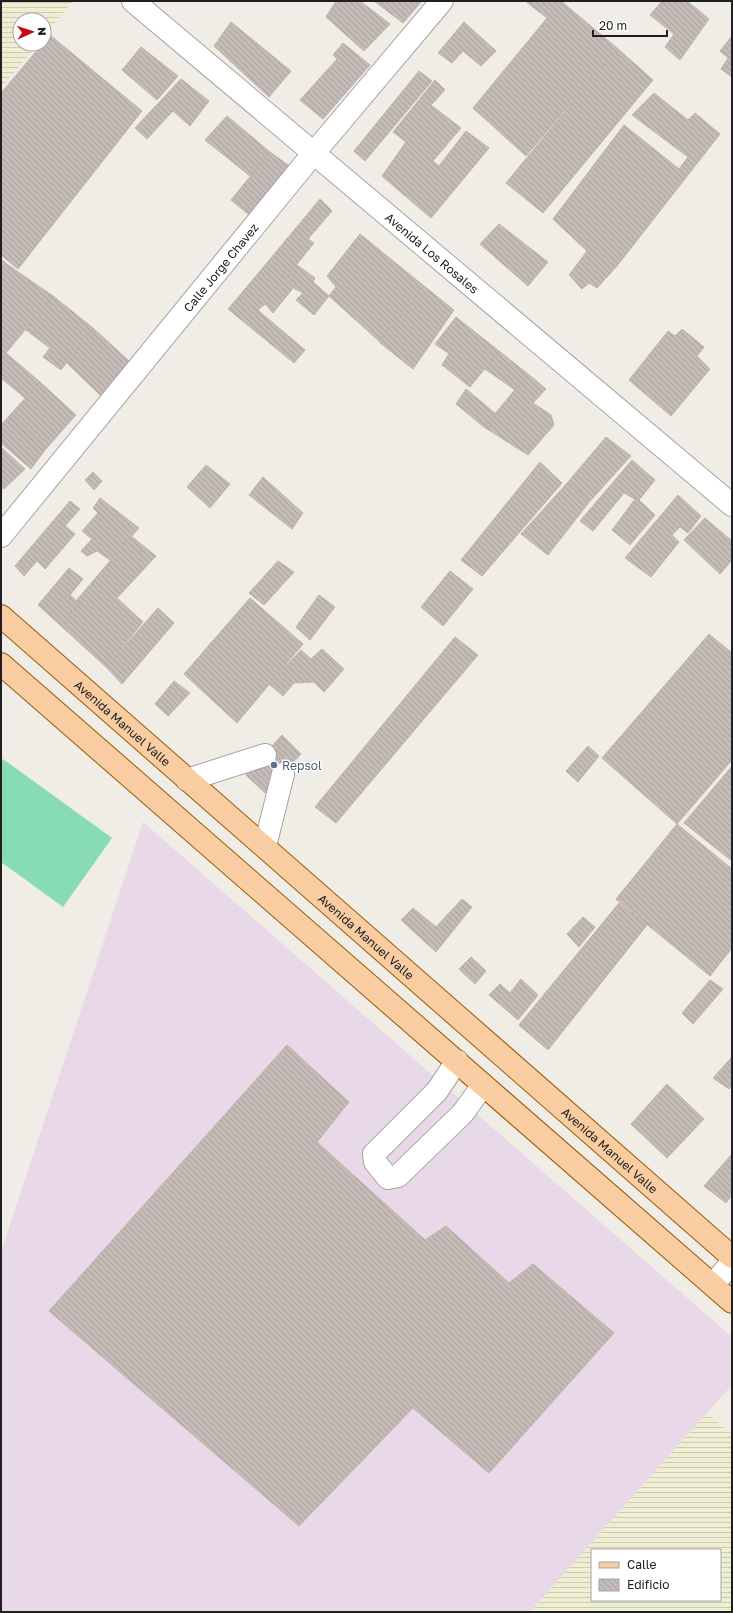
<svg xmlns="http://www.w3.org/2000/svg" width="733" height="1613" font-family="'Golos Text',sans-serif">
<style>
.industrial{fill:#e9d8e7}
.farmland{fill:url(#farmland-rules);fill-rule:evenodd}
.pitch{fill:#87dcb4}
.building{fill:url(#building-back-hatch);stroke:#c1b2a9}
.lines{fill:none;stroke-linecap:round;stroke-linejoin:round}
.minor-casing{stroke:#a4a4a4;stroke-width:24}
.major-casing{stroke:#965a05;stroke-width:24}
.minor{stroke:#fff;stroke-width:22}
.major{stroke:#f9cca2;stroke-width:22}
.service-dot{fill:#5c6f8a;stroke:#fff;stroke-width:1.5}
.labels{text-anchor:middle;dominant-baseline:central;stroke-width:3;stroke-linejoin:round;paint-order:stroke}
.street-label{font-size:12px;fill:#202020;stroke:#fff}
.service-label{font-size:12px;fill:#4e5e75;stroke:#fff;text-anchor:start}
</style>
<defs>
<pattern id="farmland-rules" width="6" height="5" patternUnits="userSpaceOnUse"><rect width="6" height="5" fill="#eeeed2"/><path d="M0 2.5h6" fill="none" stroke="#ccccb4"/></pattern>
<pattern id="building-back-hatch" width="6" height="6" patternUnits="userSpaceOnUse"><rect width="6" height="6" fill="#c4bbb6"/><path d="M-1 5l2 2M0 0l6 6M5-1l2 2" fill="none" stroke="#a8a09c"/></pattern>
</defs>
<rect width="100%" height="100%" fill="#f0ece6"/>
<path class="industrial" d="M143 822 732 1337V1385L530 1612H1V1252Z"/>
<path class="farmland" d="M1 1H73L44 36V20H20V44H38L1 88Z
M707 1413 732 1434V1612H530ZM592 1550H720V1600H592Z"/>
<path class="pitch" d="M3 759 112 838 63 907 1 862V762Z"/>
<path class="building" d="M336 1H360L390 24 364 51 326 17Z
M374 1H422L403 23Z
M525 1H561L617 48 526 156 473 108 547 18Z
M662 1H687L709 19 680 60 665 47 674 34 650 15Z
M231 22 291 71 269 97 214 46Z
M464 22 496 51 481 66 463 51 452 63 438 53Z
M50 35 142 111 18 269 1 255V93Z
M732 36V77L721 69 728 58 720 51Z
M343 43 370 65 323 119 300 100 337 59 333 55Z
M141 47 178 76 157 100 122 70Z
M617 48 653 80 543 213 506 183Z
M419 71 432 81 365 161 354 151Z
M181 79 209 101 190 126 173 111 147 139 135 128Z
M435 80 445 90 431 105 461 128 433 161 439 166 466 131 489 148 431 218 382 176 406 142 393 132Z
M654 93 688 120 695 113 720 134 617 266 597 288 589 283 582 289 569 275 587 251 553 219 624 125 679 169 688 157 632 115Z
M227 116 270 152 250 176 205 140Z
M270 152 291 167 248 214 231 200Z
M320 199 332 211 308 239 314 243 285 279 294 287 273 313 265 304 258 310 240 295Z
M499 224 548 262 528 286 480 244Z
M360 234 424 286 379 341 329 296 336 287 327 276Z
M1 259 8 265 1 273Z
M8 265 53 296 6 353 40 382 25 398 1 378V273Z
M297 265 315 278 313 282 329 296 314 315 296 300 303 293 295 289 285 279Z
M424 286 454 310 413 369 379 342Z
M240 295 305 350 294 363 228 309Z
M53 296 93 328 61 370 43 357 50 348 26 330Z
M456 317 499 351 470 387 442 365 450 352 448 353 435 344Z
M93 328 129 361 100 395 67 363Z
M682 329 704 347 697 356 710 369 671 416 629 380 668 331 675 336Z
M499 351 528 374 515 390 485 369Z
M528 374 546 389 533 403 551 415 554 425 528 455 484 427Z
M40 382 76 415 45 450 9 416Z
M466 389 496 414 484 427 456 404Z
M9 416 45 450 31 469 1 443V425Z
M606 437 631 456 590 501 568 482Z
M2 448 25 469 4 489 1 487Z
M632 460 655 480 639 500 655 515 630 545 612 530 635 499 624 493 593 531 580 521Z
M540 462 562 483 482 576 461 560Z
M206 465 230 484 210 508 187 487Z
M93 472 102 481 94 490 85 480Z
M263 477 303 513 292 529 249 495Z
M568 482 590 501 548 555 521 534Z
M678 495 701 516 688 533 680 527 672 535 679 542 651 577 625 558Z
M100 498 139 528 110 560 97 551 87 556 81 551 92 539 82 531 98 513 93 508Z
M70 501 80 509 65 526 75 534 45 569 37 561 24 576 15 566Z
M705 518 732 541V560L720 574 684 540Z
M131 536 156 556 117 598 143 622 106 667 60 625 80 604 76 601Z
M278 561 294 572 264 605 249 593Z
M69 568 83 579 70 595 80 604 60 625 38 605Z
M450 571 473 589 443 626 421 607Z
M319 595 335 607 310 640 296 627Z
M250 598 303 644 237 723 184 674Z
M158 608 174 623 122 684 106 667Z
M709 634 732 653V760L677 824 602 758Z
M455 637 478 655 336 823 315 807Z
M322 649 344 669 324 692 314 682 294 683 283 696 269 684 301 650 311 659Z
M174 681 190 693 168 716 155 704Z
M282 735 301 754 265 793 246 775Z
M588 746 599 756 578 782 566 771Z
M732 766V861L684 823Z
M677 824 732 869V948L710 976 616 899Z
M462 899 472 907 436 952 401 920 413 908 436 927Z
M619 903 647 925 548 1050 519 1025Z
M583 917 595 927 579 947 567 934Z
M471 957 486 971 475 984 459 969Z
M521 979 538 995 518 1020 489 995 500 984 510 993Z
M710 980 723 989 693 1024 682 1013Z
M287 1045 349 1102 317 1142 425 1240 446 1226 509 1283 533 1264 614 1333 489 1473 413 1408 299 1526 49 1311Z
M732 1057V1085L729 1089 713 1078Z
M667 1084 704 1119 667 1158 631 1124Z
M732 1154V1195L726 1203 704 1186Z"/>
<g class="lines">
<defs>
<g id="minor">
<path id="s1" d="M133 1 732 505"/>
<path id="s2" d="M1 536 313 154 442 1"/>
<path d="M187 780 265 755"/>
<path d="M265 846 283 774"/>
<path d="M457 1061 437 1091 374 1154 375 1162 388 1178 398 1176 463 1113 483 1085"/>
<path d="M713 1285 732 1262"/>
</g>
<g id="major">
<path id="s3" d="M1 616 732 1257"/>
<path d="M1 664 732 1302"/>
</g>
</defs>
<use href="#minor" class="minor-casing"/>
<use href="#major" class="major-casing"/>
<use href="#minor" class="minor"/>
<use href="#major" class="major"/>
</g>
<circle class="service-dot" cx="274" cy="765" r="4"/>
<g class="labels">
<g class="street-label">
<text stroke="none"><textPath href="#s1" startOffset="391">Avenida Los Rosales</textPath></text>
<text stroke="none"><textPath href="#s2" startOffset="347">Calle Jorge Chavez</textPath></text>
<text stroke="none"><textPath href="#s3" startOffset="162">Avenida Manuel Valle</textPath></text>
<text stroke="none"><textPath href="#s3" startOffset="486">Avenida Manuel Valle</textPath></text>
<text stroke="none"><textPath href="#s3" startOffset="810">Avenida Manuel Valle</textPath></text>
</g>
<g class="service-label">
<text x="282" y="765">Repsol</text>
</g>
</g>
<rect width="733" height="1613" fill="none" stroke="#202020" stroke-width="4"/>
<rect x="591" y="1549" width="130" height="52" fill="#ffffff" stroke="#a6a6a6"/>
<rect x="599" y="1562" width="20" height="6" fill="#f9cca2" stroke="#a6a6a6"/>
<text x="627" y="1569" font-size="12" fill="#202020">Calle</text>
<rect x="599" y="1579" width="20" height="12" fill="url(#building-back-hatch)" stroke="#a6a6a6"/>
<text x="627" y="1589" font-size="12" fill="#202020">Edificio</text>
<g transform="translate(32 32) rotate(87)"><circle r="19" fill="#ffffff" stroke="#a6a6a6"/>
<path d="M0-3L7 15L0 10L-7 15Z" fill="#c90717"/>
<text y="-6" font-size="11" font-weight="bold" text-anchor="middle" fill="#202020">N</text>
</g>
<path d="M593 30v6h74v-6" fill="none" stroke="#202020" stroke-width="2"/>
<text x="599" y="30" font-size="12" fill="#202020" stroke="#ffffff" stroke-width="3" paint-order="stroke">20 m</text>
</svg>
